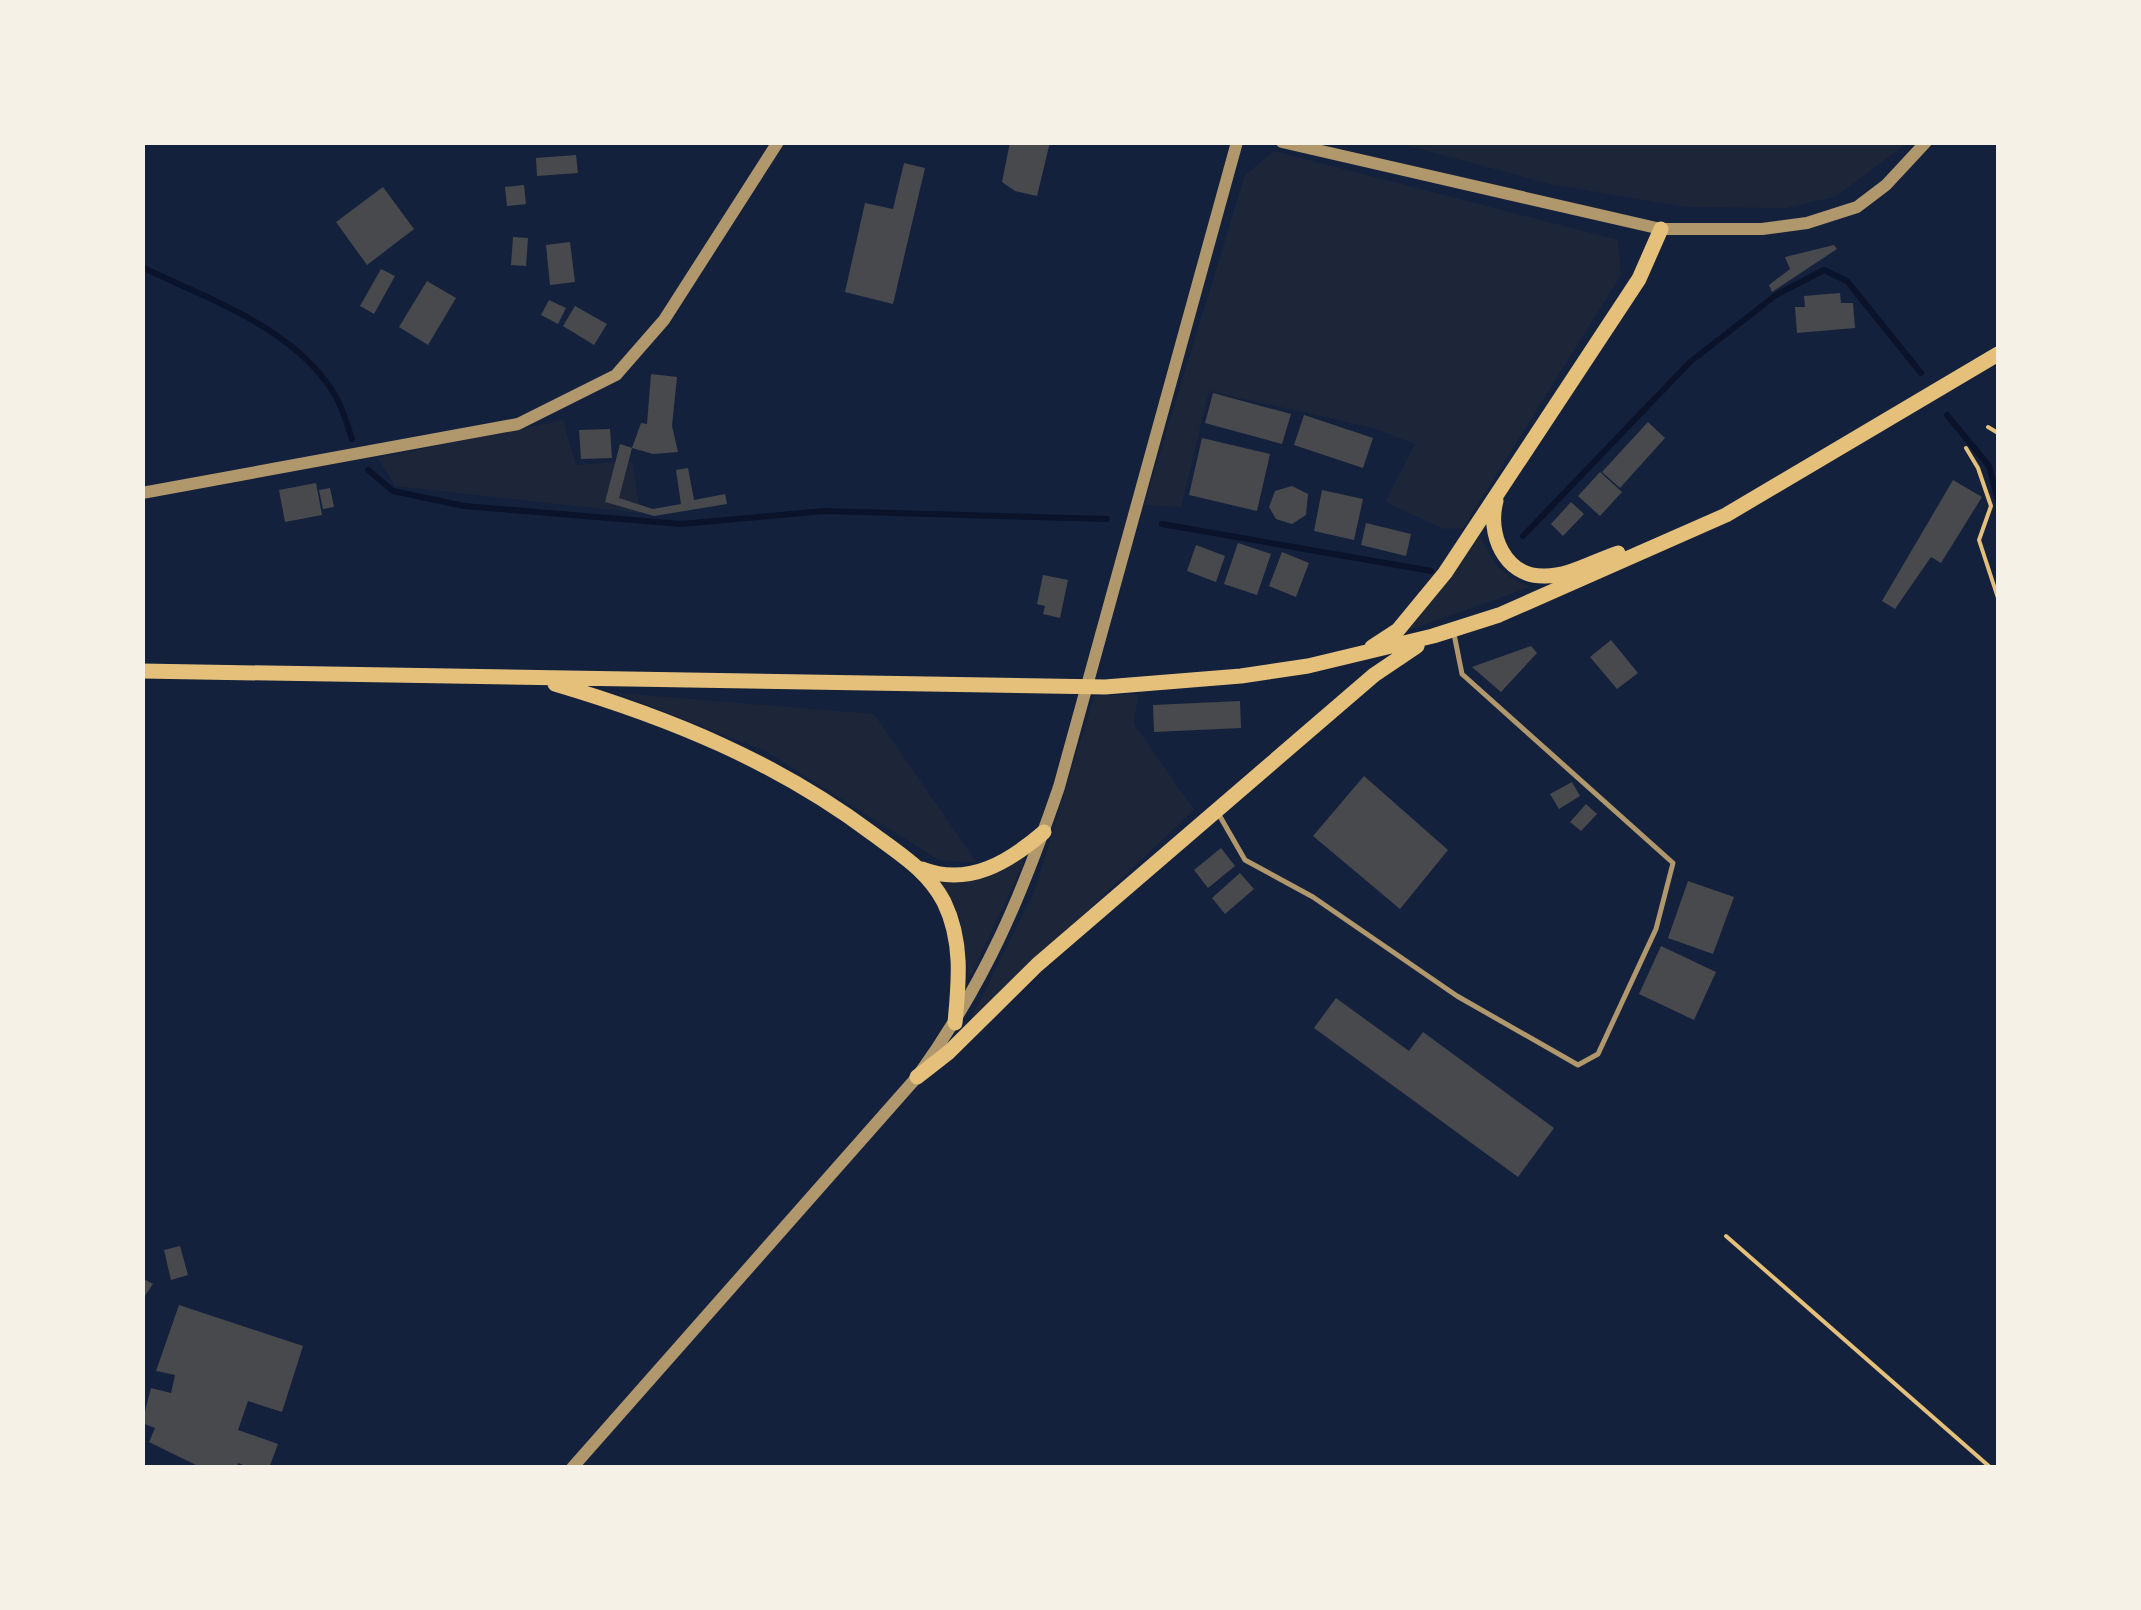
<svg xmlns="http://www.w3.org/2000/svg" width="2141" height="1610" font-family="Cabin,sans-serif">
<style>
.green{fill:#1d2539}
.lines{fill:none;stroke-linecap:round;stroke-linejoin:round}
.stream{stroke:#0b132b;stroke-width:6}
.building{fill:#48494c}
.path{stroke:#e5c07b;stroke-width:4}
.service{stroke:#b1986c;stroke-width:5}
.tertiary{stroke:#b1986c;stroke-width:12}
.primary{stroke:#e5c07b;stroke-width:15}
</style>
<rect width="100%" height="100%" fill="#14213d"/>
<path class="green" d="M1398 143H1907L1837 196 1787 208 1686 207 1550 184Z
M1274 151 1618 240 1621 275 1463 528 1444 529 1385 502 1415 444 1373 428 1209 391 1181 507 1144 505 1245 175Z
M563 420 576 465 632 461 640 513 395 486 378 458Z
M1479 533C1492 563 1500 574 1530 587L1409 630Z
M617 693 874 714 977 863 939 860 765 751Z
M1138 694 1134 724 1194 810 970 1021 1035 890 1094 696Z
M1021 859 1024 862 969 980 960 918 939 879C972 882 993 876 1021 859Z"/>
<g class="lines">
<path class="stream" d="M142 267C210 300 295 328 335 395 343 408 347 425 352 439
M1947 415 1989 466 1998 501
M368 470 393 491 464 506 682 524 824 511 1107 519
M1162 524 1431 571
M1523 536 1690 362 1776 295 1824 270 1847 281 1921 373"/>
</g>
<path class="building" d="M1010 142H1050L1037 196 1015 191 1002 182Z
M576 155 578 173 537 176 536 158Z
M904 163 925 168 893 304 845 292 865 203 893 209Z
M524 185 526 204 507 206 505 187Z
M383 187 414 229 367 265 336 222Z
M513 237 528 238 526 266 511 265Z
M570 242 575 282 550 285 546 245Z
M1834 245 1837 249 1772 292 1769 285 1790 269 1785 257Z
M381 269 395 276 374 314 360 306Z
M427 281 456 298 428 345 399 327Z
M1840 293 1841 303H1853L1855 328 1797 333 1795 307H1805L1804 296Z
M549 300 566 308 558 324 541 315Z
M575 306 607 324 594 345 563 326Z
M651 374 677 377 672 426 678 452 653 454 632 448 641 423 647 424Z
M1213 393 1291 414 1282 444 1205 423Z
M1304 415 1373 438 1363 468 1294 445Z
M1648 422 1665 438 1620 488 1602 472Z
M610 429 612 458 581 459 579 430Z
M1202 438 1270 454 1257 511 1189 495Z
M620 444 632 448 619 498 653 509 681 504 676 470 688 468 694 500 725 494 727 504 654 516 605 502Z
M1600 472 1622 492 1600 516 1578 496Z
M1953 480 1982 497 1941 563 1931 557 1895 609 1882 601Z
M316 483 322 515 285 522 279 490Z
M1292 486 1308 494 1306 515 1292 524 1276 519 1269 507 1275 491Z
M330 488 334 507 323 509 319 490Z
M1322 490 1363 499 1354 540 1314 531Z
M1571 502 1584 514 1563 536 1551 524Z
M1366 523 1411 534 1406 556 1361 545Z
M1238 543 1271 554 1257 595 1224 584Z
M1196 545 1225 556 1216 582 1187 571Z
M1282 552 1309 563 1296 597 1269 586Z
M1043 575 1068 580 1060 618 1043 614 1045 606 1037 604Z
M1611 640 1638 673 1617 689 1590 657Z
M1531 646 1537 653 1501 692 1472 667Z
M1240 701 1241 728 1154 732 1153 705Z
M1364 776 1448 850 1400 909 1313 836Z
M1572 782 1580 796 1559 809 1550 794Z
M1586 804 1597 814 1581 831 1570 822Z
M1221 848 1235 866 1208 888 1194 870Z
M1240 873 1254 889 1225 914 1212 898Z
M1688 881 1734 897 1713 954 1668 938Z
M1661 946 1716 972 1694 1020 1639 994Z
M1336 998 1409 1051 1423 1032 1554 1128 1518 1177 1314 1028Z
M180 1246 188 1275 171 1280 164 1250Z
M142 1278 153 1284 142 1300Z
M179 1305 303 1346 282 1412 248 1401 238 1430 278 1444 269 1468H251L238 1463 237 1468H202L149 1442 155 1428 142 1423 151 1388 171 1393 175 1375 156 1371Z"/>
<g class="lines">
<path class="path" d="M1988 427 1998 433
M1966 448 1978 468 1991 506 1979 540 1998 598
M1726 1236 1991 1468"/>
<path class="service" d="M1218 813 1245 860 1313 897 1457 996 1578 1065 1598 1054 1656 929 1673 863 1462 674 1454 634"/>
<path class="tertiary" d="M1282 142 1661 229H1762L1807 223 1857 207 1886 185 1926 142
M142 493 518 424 616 375 664 320 778 142
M572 1468 917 1077C986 981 1021 898 1059 787L1237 142"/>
<path class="primary" d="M1496 501C1487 533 1504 576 1543 576 1568 577 1594 561 1618 553
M1372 647 1398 630 1445 573 1639 279 1661 229
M142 671 1105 687 1241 676 1308 666 1433 636 1499 615 1726 515 1998 354
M555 684C670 718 777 762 873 834 900 854 928 871 944 902 963 941 959 981 955 1023
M922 869C969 887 1009 862 1044 832
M917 1077 949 1052 1037 965 1374 675 1417 646"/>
</g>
<rect width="2141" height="1610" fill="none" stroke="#f6f1e7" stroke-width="290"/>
</svg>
